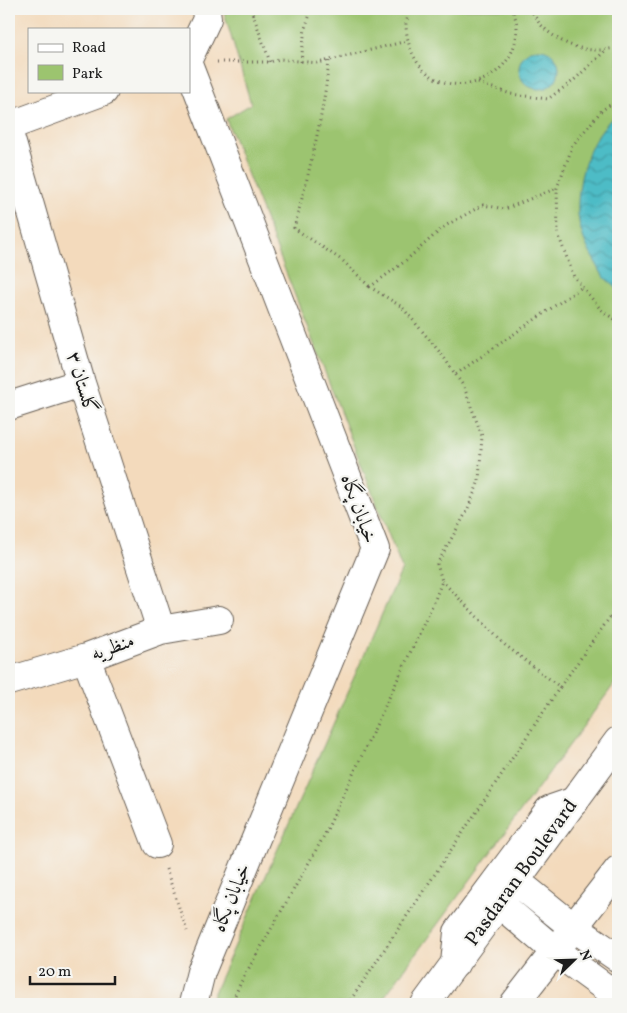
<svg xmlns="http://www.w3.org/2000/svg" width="627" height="1013" font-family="Vollkorn,Amiri,serif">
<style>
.park{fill:#9cc46f;stroke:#5c7046}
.water{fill:url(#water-waves);stroke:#356c71}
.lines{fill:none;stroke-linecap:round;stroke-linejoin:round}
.minor-casing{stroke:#675e54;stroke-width:30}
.major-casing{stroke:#675e54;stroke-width:30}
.path{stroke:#675e54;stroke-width:3;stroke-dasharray:1 4;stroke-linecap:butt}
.minor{stroke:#fff;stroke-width:28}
.major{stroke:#fff;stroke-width:28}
.labels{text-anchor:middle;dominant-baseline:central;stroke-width:4.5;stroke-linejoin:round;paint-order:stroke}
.street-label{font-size:20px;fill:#1c1c1c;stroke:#f6f6f2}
</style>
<defs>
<pattern id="water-waves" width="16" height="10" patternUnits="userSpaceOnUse" patternTransform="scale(1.25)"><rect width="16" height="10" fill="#4ebcc6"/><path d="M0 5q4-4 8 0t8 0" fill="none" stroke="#4098a0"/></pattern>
</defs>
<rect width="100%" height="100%" fill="#f6f6f2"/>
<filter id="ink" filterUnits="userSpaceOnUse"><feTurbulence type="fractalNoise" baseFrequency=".02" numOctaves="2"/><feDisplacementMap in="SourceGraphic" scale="10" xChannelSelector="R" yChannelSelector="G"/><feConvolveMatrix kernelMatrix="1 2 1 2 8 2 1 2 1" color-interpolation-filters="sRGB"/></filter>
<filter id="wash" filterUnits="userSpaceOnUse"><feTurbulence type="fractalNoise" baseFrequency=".0096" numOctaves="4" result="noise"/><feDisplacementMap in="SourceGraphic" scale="20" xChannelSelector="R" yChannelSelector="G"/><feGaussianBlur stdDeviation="1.12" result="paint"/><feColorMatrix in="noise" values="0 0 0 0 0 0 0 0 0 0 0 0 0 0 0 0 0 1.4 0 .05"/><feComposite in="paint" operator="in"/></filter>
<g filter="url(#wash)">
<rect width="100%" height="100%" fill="#f3dabc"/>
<path class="park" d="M223 9H618V679L379 1004H209L402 569 226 119 251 104Z"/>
<path class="water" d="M519 69a20 20 0 1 1 40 0a20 20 0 1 1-40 0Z
M618 113V290C614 285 608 281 604 277 601 273 599 268 596 263 587 249 579 230 578 213 577 177 589 136 618 113Z"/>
</g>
<g filter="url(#ink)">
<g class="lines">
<defs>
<path id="minor" d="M189 57 207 19 206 9
M189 67 375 549 201 972 193 1004
M9 126 104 91
M9 133 81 383 161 630
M9 406 81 383
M86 658 157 844
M9 681 86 658 161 630 219 620
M455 964 458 932 549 810 575 801"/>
<path id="major" d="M516 881 573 927 618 958
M500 904 555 951 618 997
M425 1004 618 741
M514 1004 618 870"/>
</defs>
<use href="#minor" class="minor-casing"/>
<use href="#major" class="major-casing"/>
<path class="path" d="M251 9 270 62
M410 9C409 13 407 19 406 24 406 33 408 42 411 50 433 107 516 89 517 28 517 21 514 15 513 9
M530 9C534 14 537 21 541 25 563 47 589 55 618 47
M329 61C323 118 309 173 294 228L343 261 370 287
M217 62H270L279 59 318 63 407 41
M301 62 305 28 312 9
M478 83 511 94 548 99 573 81 605 51
M618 100 602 110 573 145 557 188 558 234 574 277 603 312 618 321
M456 374 582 287
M560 687 618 606
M166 869 187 931
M231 1004 241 982 324 836 434 602 442 581 437 564 467 511 479 481 482 436 464 387 443 356 402 307 370 287 404 262 445 226 483 205 505 209 557 188
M348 1004 560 687 505 645 442 581"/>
<use href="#minor" class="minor"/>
<use href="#major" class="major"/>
</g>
</g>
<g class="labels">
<g class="street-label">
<text transform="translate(81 383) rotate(73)">گلستان ۳</text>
<text transform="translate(358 509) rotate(70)">خیابان پگاه</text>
<text transform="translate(113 648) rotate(-20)">منظریه</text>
<text transform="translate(522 873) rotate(-54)">Pasdaran Boulevard</text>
<text transform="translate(232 898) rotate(-68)">خیابان پگاه</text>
</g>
</g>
<rect width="627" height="1013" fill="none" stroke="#f6f6f2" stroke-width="30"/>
<rect x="28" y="28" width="162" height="65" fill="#f6f6f2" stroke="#9f9f9c"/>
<rect x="38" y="44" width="25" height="8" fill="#ffffff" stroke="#9f9f9c"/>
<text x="72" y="52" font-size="15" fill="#1c1c1c">Road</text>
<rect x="38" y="65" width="25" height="15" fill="#9cc46f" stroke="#9f9f9c"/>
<text x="72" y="78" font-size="15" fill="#1c1c1c">Park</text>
<g transform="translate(574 960) rotate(67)" stroke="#f6f6f2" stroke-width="4" paint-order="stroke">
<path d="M0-4L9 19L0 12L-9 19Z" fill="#1c1c1c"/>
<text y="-8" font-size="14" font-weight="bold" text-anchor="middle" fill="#1c1c1c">N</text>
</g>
<path d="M30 976v8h85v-8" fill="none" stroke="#1c1c1c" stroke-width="2.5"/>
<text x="38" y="976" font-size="15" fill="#1c1c1c" stroke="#f6f6f2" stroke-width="4" paint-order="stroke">20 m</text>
</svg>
